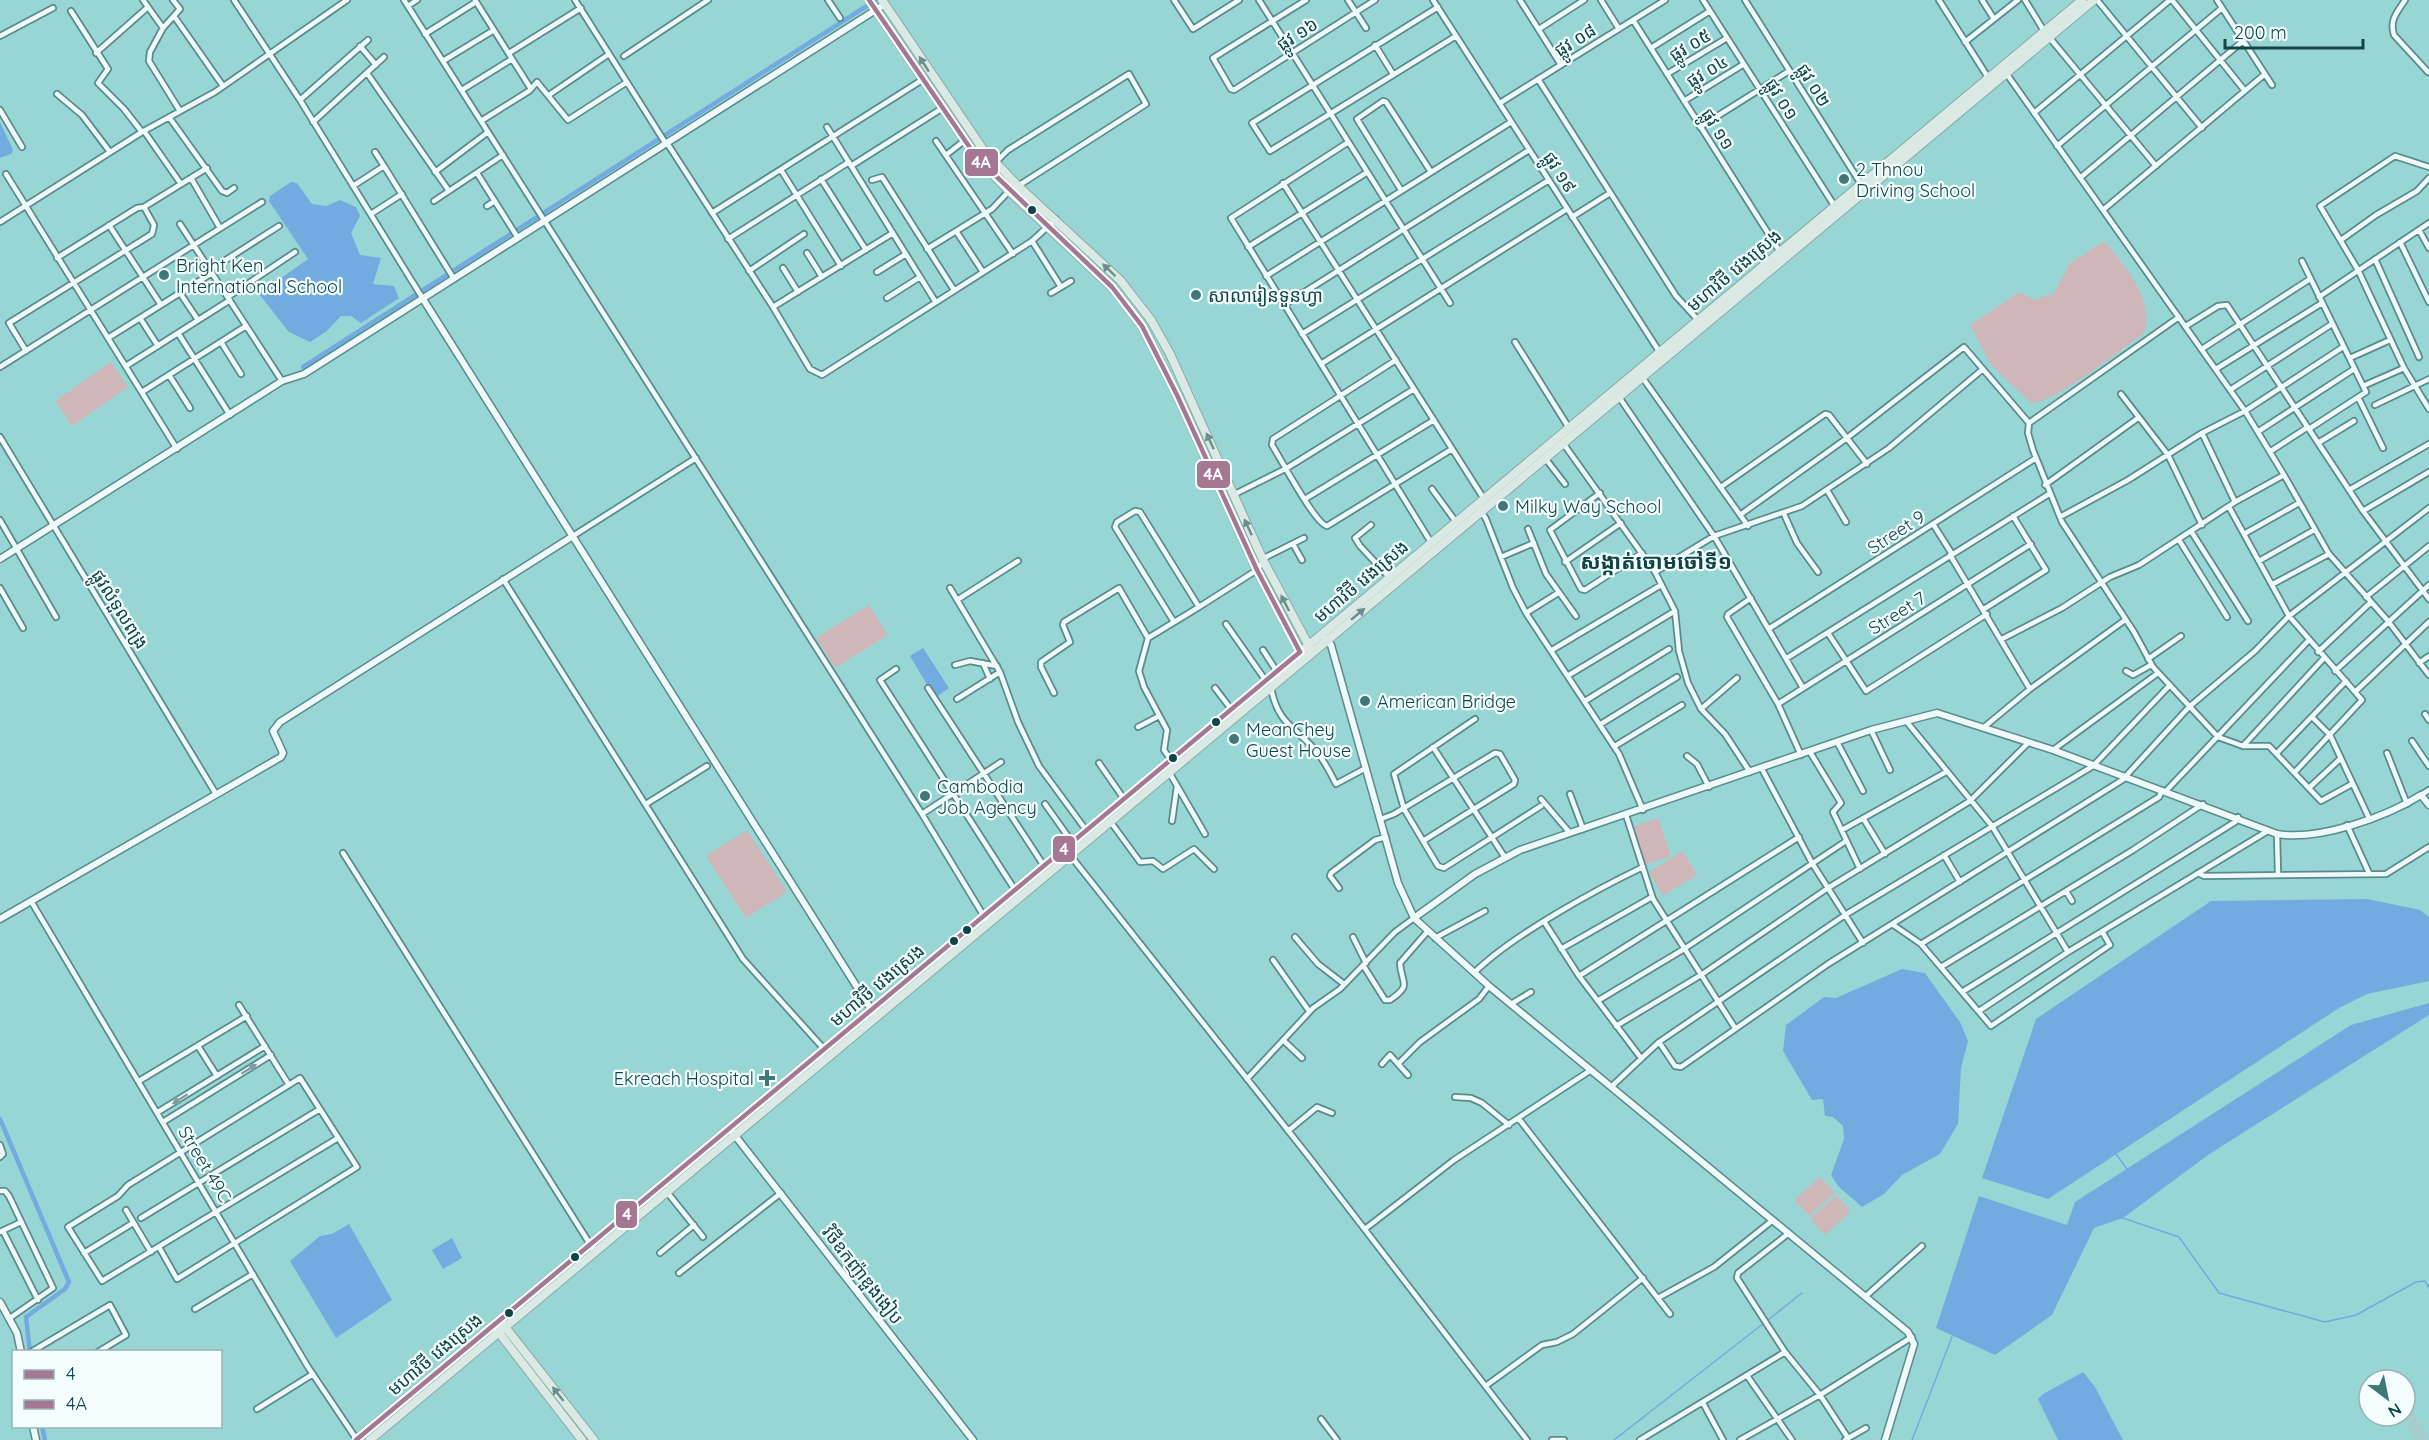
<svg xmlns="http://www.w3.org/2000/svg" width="2429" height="1440" font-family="Quicksand,'Noto Sans Khmer',sans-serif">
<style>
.green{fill:#cfb7b9}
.water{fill:#72abe0}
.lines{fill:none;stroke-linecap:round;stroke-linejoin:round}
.stream{stroke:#72abe0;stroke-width:1.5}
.canal{stroke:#72abe0;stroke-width:4.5}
.taxiway{stroke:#a5cdcd;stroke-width:12}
.minor-casing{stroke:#598b8b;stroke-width:8}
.tertiary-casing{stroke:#598b8b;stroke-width:9}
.primary-casing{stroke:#85aca2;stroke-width:10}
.minor{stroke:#f0f9f9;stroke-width:4.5}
.tertiary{stroke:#f0f9f9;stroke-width:6}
.primary{stroke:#dbe9e4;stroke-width:8}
.bus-1-casing{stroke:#f3fdfd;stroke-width:9}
.bus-2-casing{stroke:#f3fdfd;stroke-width:9}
.bus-1{stroke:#a67793;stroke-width:4.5}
.bus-2{stroke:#a67793;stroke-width:4.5}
.oneway{fill:#6c8e8d}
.oneway2{fill:#809e9f}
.poi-dot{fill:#407778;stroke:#f3fdfd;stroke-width:2}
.bus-dot{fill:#114445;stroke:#f3fdfd;stroke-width:2}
.labels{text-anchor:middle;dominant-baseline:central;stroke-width:4.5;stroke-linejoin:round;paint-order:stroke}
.street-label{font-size:18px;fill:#114445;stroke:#f3fdfd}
.poi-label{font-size:18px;fill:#114445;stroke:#f3fdfd;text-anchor:start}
.quarter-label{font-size:21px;font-weight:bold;fill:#114445;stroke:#f3fdfd}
.line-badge{stroke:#f3fdfd;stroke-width:2}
.badge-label{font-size:16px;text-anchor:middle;font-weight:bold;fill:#fff}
</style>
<rect width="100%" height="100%" fill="#98d6d6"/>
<path class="green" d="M2104 241C2123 262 2156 303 2144 333 2120 350 2057 402 2031 403L1991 365 1970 325 2019 292 2035 300 2054 293 2070 263Z
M111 362 128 387 72 426 55 401Z
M869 605 888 635 835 668 816 638Z
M1658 818 1671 856 1644 865 1632 827Z
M747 830 787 892 746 918 706 856Z
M1683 851 1697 875 1663 896 1649 872Z
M1820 1177 1835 1193 1809 1216 1794 1200Z
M1836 1195 1851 1211 1825 1235 1810 1219Z"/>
<path class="water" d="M0 122 13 150 11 154 0 158Z
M291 182 297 183 312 204 326 206 340 200 356 207 360 216 351 233 360 255 381 258 373 284 394 286 399 298 361 323 351 316H341L327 331 310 342 289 332 259 294 308 259 269 201 270 196Z
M923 648 949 688 935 698 910 656Z
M2367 899 2420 910 2429 917V981L2367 994 2339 1008 2048 1199 1982 1178 2036 1019 2211 901Z
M1902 969 1925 973 1960 1022 1968 1041 1961 1068 1958 1124 1940 1154 1902 1175 1884 1194 1862 1207 1838 1186 1831 1175 1844 1139 1843 1126 1833 1117 1825 1116 1823 1099 1812 1100 1783 1051 1786 1025 1824 997 1836 998Z
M2429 1003V1015L2208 1155 2123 1218 2094 1228 2052 1315 1995 1355 1936 1328 1979 1196 2067 1225 2075 1202 2351 1025Z
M349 1224 392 1300 336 1338 290 1261 320 1236 332 1234Z
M452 1238 462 1258 443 1269 432 1250Z
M2083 1372 2095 1387 2123 1440H2058L2038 1399 2043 1394Z"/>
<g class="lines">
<path class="stream" d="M2116 1154 2127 1169
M2123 1218 2179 1237 2219 1293 2325 1322 2356 1315 2416 1282 2425 1281 2429 1288
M1768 1320 1802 1293
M1614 1440 1764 1323
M1912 1440 1952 1337"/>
<path class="canal" d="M303 367 876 0
M0 1119 69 1282 65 1289 26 1317 30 1352
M42 1426 45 1440"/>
<path class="taxiway" d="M2385 1374 2389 1380
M2405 1409 2422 1440"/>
<defs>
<path id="minor" d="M143 0 163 28 150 52 149 61 180 111
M234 0 300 100 423 299
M404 0 922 814 988 923
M475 0 531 89
M575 0 666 144
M828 0 840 18
M1174 0 1193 29 1239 0
M1259 0 1450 303
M1306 0 1213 58 1231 89 1234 90 1375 0
M1348 0 1366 28
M1433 0 1664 359
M1520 0 1561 65
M1601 0 1619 29
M1703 0 1839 213
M1745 0 1861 184
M1939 0 1989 79
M1982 0 1994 19
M2025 0 2044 31
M2097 0 2202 128
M2172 0 2245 91
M2217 0 2272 85
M2405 0C2398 12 2389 19 2394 35L2428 72
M408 6 417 0
M1438 7 1252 123 1270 151 1456 36
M71 11 108 69 98 83 124 109 142 132
M174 16 223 86
M1633 20 1780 252
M163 28 180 9 173 0
M1539 29 1584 0
M425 34 476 2
M0 36 53 8
M2049 37 2156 166
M1965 42 2018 0
M1375 45 1393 74
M360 46 376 65
M1651 48 1710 11
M96 53 148 7
M509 53 581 8
M624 56 708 0
M443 61 494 30
M367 73 449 191
M1667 74 1727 38
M1538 79 1676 296 1698 320
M462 90 512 59
M57 94 82 115 110 152
M549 95 609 54
M300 100 368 40
M1684 101 1744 64
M1500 103 1665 0
M0 110 22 147
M2034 113 2170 0
M169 117 222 191 227 193 234 188
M481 121 529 91 537 82 568 120 627 82
M313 122 384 57
M827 127 935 301
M1700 127 1789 71
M144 131 181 184
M936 141 1013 254
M667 143 773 307 893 233
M1347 143 1231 218 1432 544
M2057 146 2222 8
M375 152 384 166
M946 155 964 141
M851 166 941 109
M2429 167 2395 156 2320 206 2358 270 2404 368 2429 409
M781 170 841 266
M988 170 1008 150 1129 74 1146 104 1018 186
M435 172 488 132
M477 173 518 238
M6 174 177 449
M191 178 220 228
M2080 178 2243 41
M821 179 866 250
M872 180 882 177 954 290
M1283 183 1484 499
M353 186 384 166 454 279
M1401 190 1357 119 1383 101 1386 102 1431 172
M434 201 503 155
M487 206 495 201
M2103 210 2265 74
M712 213 922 80
M371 214 402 194
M1572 217 1610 193
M0 222 142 132 215 92 347 0
M180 224 282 381
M109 225 161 305
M2419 230 2429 248
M956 231 983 272
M728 239 849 162
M2341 240 2376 215 2417 191 2429 178
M1032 241 1061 287
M2400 242 2429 302
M1248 247 1366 173
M927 249 992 209 1009 191
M807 253 822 277
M57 258 137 208 144 207 207 168
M2375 259 2419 357
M2302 261 2366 392 2309 429
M783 268 798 292
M210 270 279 226
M749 271 804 234
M877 272 906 254
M1266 276 1511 122
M180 293 198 320
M1051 293 1071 281
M228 297 295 252
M2319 297 2429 223
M887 298 920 277
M1284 305 1529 150
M773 307 810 369 822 375 1032 241 1056 219
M2179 317 2029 423 2028 433 2033 450 2062 522 2134 632 2153 667 2218 737 2243 746H2269L2321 801 2352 784
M140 318 158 346
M2186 326 2218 306 2227 305 2363 511 2429 599
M178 333 230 415
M1302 334 1549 180
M108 338 212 273
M221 342 241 374
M1515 342 1569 428
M2202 349 2310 279
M26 351 9 323 152 234 154 225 144 207
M2350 358 2390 340
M1396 360 1273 439 1272 445C1281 459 1315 524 1327 526L1452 449
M1321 364 1567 209
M126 366 230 300
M0 367 262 202
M2216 369 2322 303
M169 375 190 408
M1642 377 1748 526
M2363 386 2404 368
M2230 390 2332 324
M142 392 246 326
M2121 394 2168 455 2202 525
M1619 397 1714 536 1803 688
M2358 397 2383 448
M2375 405 2429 379
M2259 431 2354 369
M2202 433 2235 502
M0 437 216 794
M1563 443 1655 572 1675 611 1679 651 1688 683 1701 709 1725 734 1750 772
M2318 443 2354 421
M2271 451 2308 427
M1545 458 1565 484
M2284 475 2329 554 2388 621 2429 675
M2045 485 2138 418
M1721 487 1825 414 1829 415 1867 464
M1432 489 1456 522
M1827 490 1846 522
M2349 490 2429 444
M1600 493 1550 530 1581 589 1585 590 1642 553
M1233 495 1287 468 1414 389
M1305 499 1434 420
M1477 505 1486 519 1513 588 1526 613 1619 754 1643 810
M2229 507 2289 616 2362 700 2295 772
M2363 511 2429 472
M1784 514 1797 543 1818 572
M1740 515 1847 438 1964 347 2029 423
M2060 517 2128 480 2202 433 2245 411 2343 347
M0 520 56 617
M1933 524 1952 554
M1371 525 1355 538 1360 546 1389 577
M1528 529 1546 574 1576 616
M2191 531 2248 621
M2244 534 2299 503
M573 536 696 458
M2179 540 2227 617
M1293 544 1302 560
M1950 555 2030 689
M1501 557 1534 543
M2259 561 2314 530
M1565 562 1621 523
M1655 572 1714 536 1802 506 1889 448 1983 369
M503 579 743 959 824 1049
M2273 584 2329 554
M0 588 23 628
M950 588 1000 672 1018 722 1039 766 1086 830
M2366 597 2429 546
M1751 598 1728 614 1727 617 1778 704 1801 755
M957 600 1018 561
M1984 609 2046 570 2013 516
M1526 613 1558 593
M1174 622 1115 527 1117 522 1135 511 1140 512 1199 607 1257 570 1266 557 1304 538
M1226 624 1266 681
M1770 628 2036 458
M1828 633 1866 691 1987 614
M1148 638 1199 607
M2002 639 2062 608 2110 577 2139 565 2235 502 2284 475 2245 411 2006 73
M1263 650 1281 678
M1552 650 1661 585
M2318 652 2371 602
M1787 658 2049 494
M2148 659 2181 636
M983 663 990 679
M2419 663 2429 656
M955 665 970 661 997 666
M896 669 880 680 1015 890
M2126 671 2133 675 2151 665
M2335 671 2429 585
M1569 675 1675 611
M928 688 1044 866
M1215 688 1231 709
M1271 688C1278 725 1296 727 1317 752 1325 762 1330 772 1336 784L1366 768
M2355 692 2429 622
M1054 693 1041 667V662L1070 642 1063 625 1064 622 1119 588 1148 638 1139 671 1144 687 1167 730 1164 750 1171 760
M957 699 1000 672
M1585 701 1669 649
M1778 704 2031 544
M1701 709 1737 678
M2425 714 2429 720
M2313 718 2330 735 2369 818
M1475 719 1394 774 1404 809 1438 866 1444 868 1541 806
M1906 721 1992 826 2068 952
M1601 724 1677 677
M1138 727 1159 716
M1983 728 2030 689 2125 620
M1871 730 1890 770
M2412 741 2429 766
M1837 742 1863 791
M1615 746 1682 705
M2243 746 2324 658
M1433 747 1504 856
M2053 750 2158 673
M1810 752 1841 803 1833 812 1860 869
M2277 753 2346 681
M2387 753 2407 804
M1687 756 1697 764 1709 787
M1099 763 1124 799
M1762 769 1812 863 1863 943
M1169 772 1205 834
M2125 777 2189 707 2255 651 2289 616 2429 508
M2310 787 2340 759
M2166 791 2308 641
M1570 794 1583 829
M2421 795 2429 790
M1541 799 1570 833
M646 804 707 766
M1045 804 1072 842
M922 814 1001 762
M1626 815 1653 899 1735 1028
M1863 818 1885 854
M1381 819 1394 814 1495 753 1500 754 1515 780 1514 784 1423 841
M1110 821 1140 862 1153 861 1163 869 1194 849 1214 869
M1172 821 1177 786
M2347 825 2369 873
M1842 830 1946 772
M2277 834 2278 874
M343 853 595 1252
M1070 855 1309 1157 1527 1440
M1944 855 1960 882
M2198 873 2204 876 2386 874 2429 847
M1339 888 1330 876 1331 873 1375 840 1386 837
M2066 891 2072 901
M31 901 308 1367 357 1440
M1545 923 1579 976 1641 1058
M1892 924 1921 944 1991 1026 2110 945 2103 933
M1295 937 1318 964 1344 984
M1353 937 1366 963
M1435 938 1485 911
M1921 944 2159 797 2162 790
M1561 949 1652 897
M1273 960 1309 1011
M1363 965 1385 1000H1390C1413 984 1401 984 1400 963L1427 932
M1941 967 2133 850 2203 804
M1474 973C1511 936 1595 890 1643 867
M1579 976 1799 837
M1962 992 2235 822 2238 817
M1599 1000 1684 949 1846 841
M1511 1004 1531 992
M239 1005 289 1085
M1979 1011 2068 952 2266 832
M1616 1026 1701 975 1828 888 1970 801 2028 743
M1283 1040 1302 1058
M1659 1042 1675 1066 1681 1067 1828 964 2127 777
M198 1046 217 1076
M1382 1064 1390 1055 1408 1075
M1398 1064 1420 1042 1479 999 1489 986
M1247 1079 1313 1008 1340 989 1395 932 1414 918
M139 1081 247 1016
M1611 1087 1659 1042 1845 915 2093 766 2170 685
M1455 1097 1471 1098 1482 1103 1509 1125
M158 1112 265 1046
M1519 1119 1670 1314
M163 1122 271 1055
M1288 1131 1317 1107 1332 1113
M0 1145 3 1154 0 1157
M0 1191H5L9 1196 53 1288 10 1318
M667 1192 703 1237
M126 1210 151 1252
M141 1218 320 1109
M1365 1229 1454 1160 1591 1070
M3 1231 38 1300
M0 1232 21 1222
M1789 1233 1738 1273 1737 1278 1785 1352 1820 1395 1848 1438
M159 1247 177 1279 357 1167 300 1078 128 1185 118 1196 68 1227 102 1281 338 1138
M84 1253 133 1223
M660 1253 694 1225
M679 1273 781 1193
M1866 1296 1922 1246
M1658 1298 1714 1267 1773 1220
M195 1309 253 1274
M31 1352 110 1305 126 1335 98 1352
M1748 1377 1792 1440
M1487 1385 1542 1345 1557 1342 1573 1334 1643 1278
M1703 1403 1723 1440
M257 1409 313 1374
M1321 1419 1337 1440
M1552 1440H1564
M1640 1440 1785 1352
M1740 1440 1820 1395 1912 1337
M1845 1440 1866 1428"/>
<path id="tertiary" d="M423 299 874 1014
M0 559 282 381 304 374 885 4
M1326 639 1331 645 1398 883 1414 918 1489 986 1908 1332 1914 1344 1885 1440
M1414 918 1475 874 1520 850 1871 730 1937 713 2053 750 2277 834C2319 841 2386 817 2421 795L2429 805
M0 919 281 757 283 753 273 731 280 722 573 536
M733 1133 973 1440
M0 1302 17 1333 21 1352
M33 1426 36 1440"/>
<path id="primary" d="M869 0 977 158 1009 191 1112 287 1142 326 1177 395 1257 570 1302 655
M882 0 982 148 1018 186 1120 280 1151 320 1170 354 1263 560 1310 648
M502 1323 594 1440
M496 1329 582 1440
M356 1440 2082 0
M370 1440 2094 0"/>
</defs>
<use href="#minor" class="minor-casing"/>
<use href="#tertiary" class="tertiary-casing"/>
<use href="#primary" class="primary-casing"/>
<use href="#minor" class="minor"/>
<use href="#tertiary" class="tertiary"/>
<use href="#primary" class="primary"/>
<defs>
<path id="bus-1" d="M356 1440 1300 652"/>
<path id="bus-2" d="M869 0 977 158 1112 287 1142 326 1177 395 1257 570 1300 652"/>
</defs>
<use href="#bus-1" class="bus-1-casing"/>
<use href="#bus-2" class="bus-2-casing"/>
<use href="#bus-1" class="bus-1"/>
<use href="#bus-2" class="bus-2"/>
</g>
<defs><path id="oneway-solid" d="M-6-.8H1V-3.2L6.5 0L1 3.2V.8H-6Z" transform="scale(1.5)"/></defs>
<g class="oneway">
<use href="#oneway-solid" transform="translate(924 64) rotate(-123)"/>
<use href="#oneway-solid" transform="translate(1109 270) rotate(-136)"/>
<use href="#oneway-solid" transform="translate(1210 441) rotate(-115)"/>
<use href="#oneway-solid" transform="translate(1248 527) rotate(-115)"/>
<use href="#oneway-solid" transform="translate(1285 603) rotate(-117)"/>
<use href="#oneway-solid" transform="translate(1358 614) rotate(-40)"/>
<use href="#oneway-solid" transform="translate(558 1394) rotate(-128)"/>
</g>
<g class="oneway2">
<use href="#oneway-solid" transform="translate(249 1069) rotate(-32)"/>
<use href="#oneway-solid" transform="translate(180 1099) rotate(148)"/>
</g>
<g class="poi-dot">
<circle cx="1844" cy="179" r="6"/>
<circle cx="164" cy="275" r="6"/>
<circle cx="1196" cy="295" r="6"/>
<circle cx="1503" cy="506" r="6"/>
<circle cx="1365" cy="701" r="6"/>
<circle cx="1234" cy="739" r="6"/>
<circle cx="925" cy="796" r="6"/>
<path d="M764 1069h6v6h6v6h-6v6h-6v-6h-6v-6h6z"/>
</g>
<g class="bus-dot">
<circle cx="1032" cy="210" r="5"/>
<circle cx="1216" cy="722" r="5"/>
<circle cx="1173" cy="758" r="5"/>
<circle cx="967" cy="930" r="5"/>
<circle cx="954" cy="941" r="5"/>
<circle cx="575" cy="1257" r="5"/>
<circle cx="509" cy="1313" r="5"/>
</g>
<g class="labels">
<g class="street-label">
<text transform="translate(1297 34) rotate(-33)">ផ្លូវ ១៦</text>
<text transform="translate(1575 40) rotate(-32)">ផ្លូវ ០៨</text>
<text transform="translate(1690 45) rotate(-31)">ផ្លូវ ០៥</text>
<text transform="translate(1707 71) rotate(-31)">ផ្លូវ ០៤</text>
<text transform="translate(1814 85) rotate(58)">ផ្លូវ ០២</text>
<text transform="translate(1782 99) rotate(58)">ផ្លូវ ០១</text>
<text transform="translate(1718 129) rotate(58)">ផ្លូវ ១១</text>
<text transform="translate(1560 172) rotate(57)">ផ្លូវ ១៩</text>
<text transform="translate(1734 270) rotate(-40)">មហាវិថី វេងស្រេង</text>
<text transform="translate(1896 532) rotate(-33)">Street 9</text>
<text transform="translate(1361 581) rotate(-40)">មហាវិថី វេងស្រេង</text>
<text transform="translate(120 609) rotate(58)">ផ្លូវលំទួលពង្រ</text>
<text transform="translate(1897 613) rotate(-32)">Street 7</text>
<text transform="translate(877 985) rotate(-40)">មហាវិថី វេងស្រេង</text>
<text transform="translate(205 1164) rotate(59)">Street 49C</text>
<text transform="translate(863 1275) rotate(52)">វិថីឧកញ៉ាឌួងងៀប</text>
<text transform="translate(435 1354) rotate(-40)">មហាវិថី វេងស្រេង</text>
</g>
<g class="poi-label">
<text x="1856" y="169">2 Thnou<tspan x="1856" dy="21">Driving School</tspan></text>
<text x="176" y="265">Bright Ken<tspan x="176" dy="21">International School</tspan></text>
<text x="1208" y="295">សាលារៀនទួនហ្វា</text>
<text x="1515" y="506">Milky Way School</text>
<text x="1377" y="701">American Bridge</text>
<text x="1246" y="729">MeanChey<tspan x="1246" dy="21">Guest House</tspan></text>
<text x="937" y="786">Cambodia<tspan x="937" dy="21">Job Agency</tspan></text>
<text x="754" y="1078" text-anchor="end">Ekreach Hospital</text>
</g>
<g class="quarter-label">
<text x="1656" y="561">សង្កាត់ចោមចៅទី១</text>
</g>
</g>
<g class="line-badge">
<rect x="964" y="148" width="35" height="29" rx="6" fill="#a67793"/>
<rect x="1196" y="460" width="35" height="29" rx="6" fill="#a67793"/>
<rect x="1052" y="835" width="24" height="28" rx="6" fill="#a67793"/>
<rect x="615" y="1200" width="23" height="29" rx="6" fill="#a67793"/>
</g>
<g class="badge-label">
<text x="981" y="168">4A</text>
<text x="1213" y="480">4A</text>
<text x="1064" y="855">4</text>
<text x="627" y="1220">4</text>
</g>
<rect x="12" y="1350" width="210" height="78" fill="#f3fdfd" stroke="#99b3b3" stroke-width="1.5"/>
<rect x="24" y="1370" width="30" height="9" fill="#a67793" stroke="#99b3b3" stroke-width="1.5"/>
<text x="66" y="1380" font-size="18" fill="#114445">4</text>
<rect x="24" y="1400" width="30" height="9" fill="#a67793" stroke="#99b3b3" stroke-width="1.5"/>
<text x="66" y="1410" font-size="18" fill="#114445">4A</text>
<g transform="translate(2387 1398) rotate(148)"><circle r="28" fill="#f3fdfd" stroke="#99b3b3" stroke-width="1.5"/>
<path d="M0-4.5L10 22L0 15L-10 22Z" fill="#407778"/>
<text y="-9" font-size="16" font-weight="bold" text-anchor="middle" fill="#114445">N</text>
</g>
<path d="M2225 39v9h138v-9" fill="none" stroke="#114445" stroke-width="3"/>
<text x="2234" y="39" font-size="18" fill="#114445" stroke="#f3fdfd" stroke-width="4.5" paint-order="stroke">200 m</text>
</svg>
